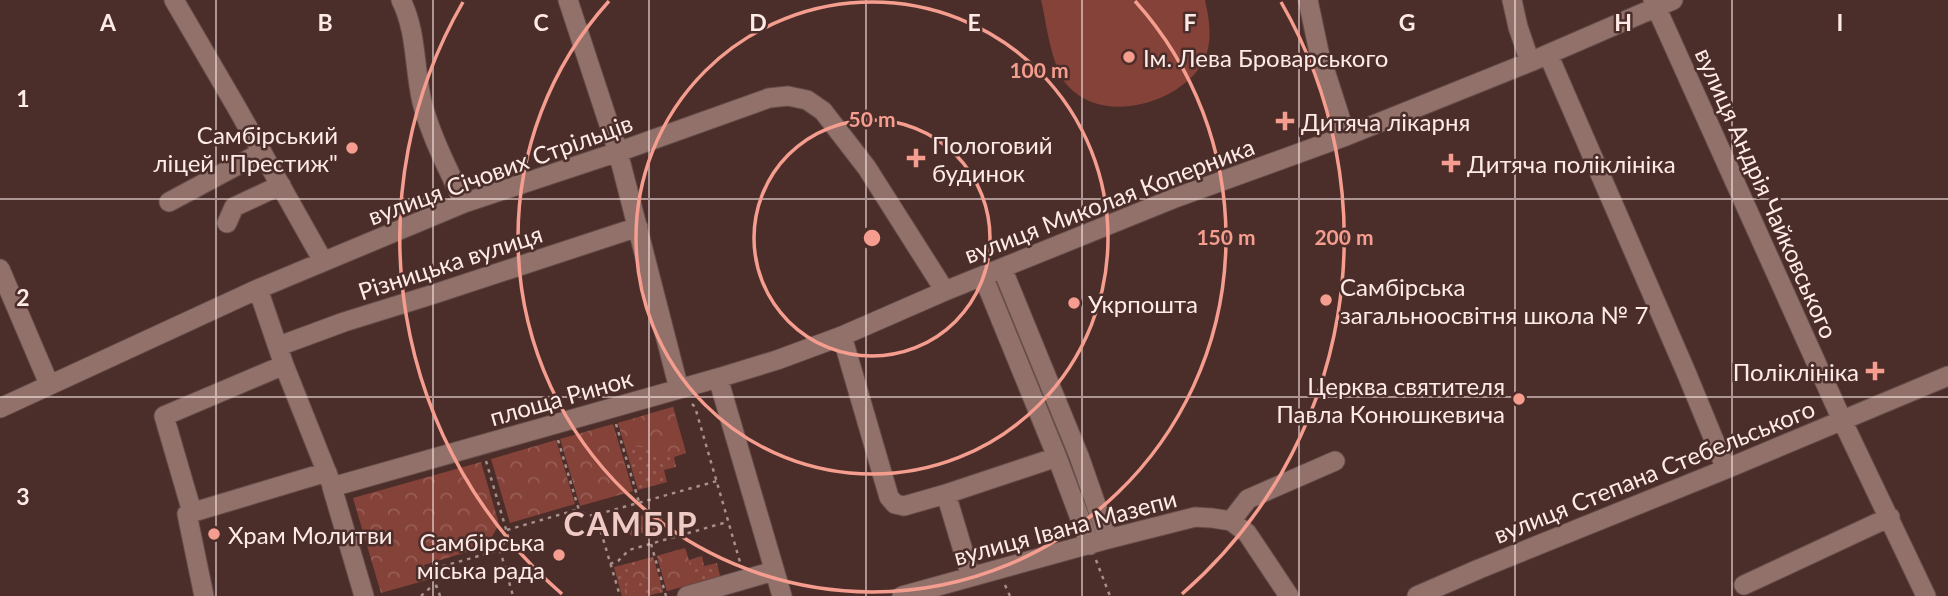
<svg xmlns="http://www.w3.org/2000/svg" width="1948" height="596" font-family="Lato,sans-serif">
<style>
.grass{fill:url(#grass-dots)}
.forest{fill:url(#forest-crowns)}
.pitch{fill:#854238}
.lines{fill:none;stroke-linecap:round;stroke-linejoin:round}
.minor-casing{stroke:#664d49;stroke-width:21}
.path{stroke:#a78f8b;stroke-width:2.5;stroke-dasharray:3.5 5;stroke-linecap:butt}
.minor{stroke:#92716b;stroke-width:19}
.grid{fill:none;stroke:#feebe7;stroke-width:2;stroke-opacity:0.55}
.ring{fill:none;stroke:#f59d8f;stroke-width:3.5}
.poi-dot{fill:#f59d8f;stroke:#4b2e2a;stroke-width:2.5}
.labels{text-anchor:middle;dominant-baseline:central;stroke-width:5;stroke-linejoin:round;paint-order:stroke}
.poi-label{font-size:24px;fill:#feebe7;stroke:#4b2e2a;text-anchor:start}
.street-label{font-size:24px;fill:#feebe7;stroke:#4b2e2a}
.district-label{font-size:32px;font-weight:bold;letter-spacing:2px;fill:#f0cbc5;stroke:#4b2e2a}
.grid-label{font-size:23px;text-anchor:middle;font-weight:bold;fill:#feebe7;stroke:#4b2e2a;stroke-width:5;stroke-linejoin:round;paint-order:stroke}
.centre{fill:#f59d8f;stroke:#4b2e2a;stroke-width:3.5}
.ring-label{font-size:21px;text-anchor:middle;font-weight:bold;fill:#f59d8f;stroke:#4b2e2a;stroke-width:5;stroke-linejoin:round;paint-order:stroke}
</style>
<defs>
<pattern id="grass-dots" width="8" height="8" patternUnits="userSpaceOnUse" patternTransform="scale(1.75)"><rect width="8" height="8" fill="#854238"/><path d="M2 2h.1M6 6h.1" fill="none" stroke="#975d55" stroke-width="1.8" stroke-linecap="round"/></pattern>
<pattern id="forest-crowns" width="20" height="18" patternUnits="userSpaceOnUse" patternTransform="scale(1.75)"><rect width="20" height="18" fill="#854238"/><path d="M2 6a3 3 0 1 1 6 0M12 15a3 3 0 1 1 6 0" fill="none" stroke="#975d55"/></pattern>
</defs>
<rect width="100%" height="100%" fill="#4b2e2a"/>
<path class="grass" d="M673 407 686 453 674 457 676 467 664 470 667 482 638 490 618 423Z
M662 510V520L666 526 632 536 624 530V526L627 520Z
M685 548 689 560 702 556 704 566 717 563 720 576 667 591 657 556Z
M653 557 663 592 647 596H622L614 567Z"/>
<path class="forest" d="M673 407 686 453 673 457 658 455 642 447 625 446 618 423Z
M613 424 633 491 580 506 560 439Z
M556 440 575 504 510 523 491 459Z
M481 462 499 524 487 546 424 565 427 580 381 593 353 498Z
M678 550 687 555 695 583 667 591 657 556Z
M653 557 663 592 653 594 647 577 641 579 634 596H622L638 561Z"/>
<path class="pitch" d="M1041 0H1205C1210 22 1214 47 1200 67 1174 105 1102 124 1068 86 1051 67 1047 25 1041 0Z"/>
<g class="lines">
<defs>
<path id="minor" d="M174 0 237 108 323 261
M401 0C417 32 414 68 422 102 431 137 449 171 464 203
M568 0 618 152 679 389
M1308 0 1319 52 1346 136
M1512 0 1518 27 1530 62
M1653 0 1842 420 1926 596
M1548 54 1686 372 1726 469
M169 202 262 152
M227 223 234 207 281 185
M1002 268 1079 456 1108 539
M0 269 49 384
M983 276 1057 457 1090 545
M258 289 284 365 331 483
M842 336 889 497 895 504 904 506 946 494 1057 457
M279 346 344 322 431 295 638 227
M718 378 777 360 842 336 945 291 1175 198 1346 136 1530 62 1673 0
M0 408 258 289 464 203 618 152 769 98 788 96 807 100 823 111 867 168 945 291
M946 494 971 577
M192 512 164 416 284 365
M1231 521 1248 499 1335 461
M1744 585 1890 517
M204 596 187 514 327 472
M364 596 332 487 718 378 782 596
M687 596 774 571
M902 596 1108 539 1195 517 1212 518 1231 521 1247 533 1289 596
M1417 596 1479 569 1726 469 1948 376"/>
</defs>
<use href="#minor" class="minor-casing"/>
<path class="path" d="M692 404 695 407 740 562
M616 424 639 502
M558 440 578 507C581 514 588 516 595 515L717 481
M486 461 508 536 500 550
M596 515 620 596
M507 530 579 509
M651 544 666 596
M1096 560 1110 596
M610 564 618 561 629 550 727 522
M1005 585 1010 596
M421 596 430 588 437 586
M440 596C437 586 430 575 440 567L500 550 513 596"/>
<use href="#minor" class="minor"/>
</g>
<path class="grid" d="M216 0V596M433 0V596M649 0V596M866 0V596M1082 0V596M1299 0V596M1515 0V596M1732 0V596M0 199H1948M0 397H1948"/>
<g class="ring">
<circle cx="872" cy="238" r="118"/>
<circle cx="872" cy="238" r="236"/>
<path d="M1135 1A354 354 0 1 1 609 1"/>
<path d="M562 594A472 472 0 0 1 463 2M1281 2A472 472 0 0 1 1182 594"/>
</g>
<g class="poi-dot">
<circle cx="1129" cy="57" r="7"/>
<path d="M1281.5 110.5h7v7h7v7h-7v7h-7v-7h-7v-7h7z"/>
<circle cx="352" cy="148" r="7"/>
<path d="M912.5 147.5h7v7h7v7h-7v7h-7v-7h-7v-7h7z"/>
<path d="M1447.5 152.5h7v7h7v7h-7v7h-7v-7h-7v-7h7z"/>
<circle cx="1326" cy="300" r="7"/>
<circle cx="1074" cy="303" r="7"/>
<path d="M1871.5 360.5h7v7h7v7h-7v7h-7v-7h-7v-7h7z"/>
<circle cx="1519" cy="399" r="7"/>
<circle cx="214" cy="534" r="7"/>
<circle cx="559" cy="555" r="7"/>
</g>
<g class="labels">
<g class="poi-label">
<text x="1143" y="57">Ім. Лева Броварського</text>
<text x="1301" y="121">Дитяча лікарня</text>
<text x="338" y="134" text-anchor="end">Самбірський<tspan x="338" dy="28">ліцей "Престиж"</tspan></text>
<text x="932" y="144">Пологовий<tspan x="932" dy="28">будинок</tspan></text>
<text x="1467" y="163">Дитяча поліклініка</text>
<text x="1340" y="286">Самбірська<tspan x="1340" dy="28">загальноосвітня школа № 7</tspan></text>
<text x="1088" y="303">Укрпошта</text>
<text x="1859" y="371" text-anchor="end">Поліклініка</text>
<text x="1505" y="385" text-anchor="end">Церква святителя<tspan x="1505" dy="28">Павла Конюшкевича</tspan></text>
<text x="228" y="534">Храм Молитви</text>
<text x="545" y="541" text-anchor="end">Самбірська<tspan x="545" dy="28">міська рада</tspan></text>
</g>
<g class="street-label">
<text transform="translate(500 169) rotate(-20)">вулиця Січових Стрільців</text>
<text transform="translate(1767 193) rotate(66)">вулиця Андрія Чайковського</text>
<text transform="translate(1109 200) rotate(-21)">вулиця Миколая Коперника</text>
<text transform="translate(450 262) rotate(-18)">Різницька вулиця</text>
<text transform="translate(561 397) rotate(-16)">площа Ринок</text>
<text transform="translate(1654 471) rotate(-22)">вулиця Степана Стебельського</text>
<text transform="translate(1065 527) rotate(-15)">вулиця Івана Мазепи</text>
</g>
<g class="district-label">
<text x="631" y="523">САМБІР</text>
</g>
</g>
<g class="grid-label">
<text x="108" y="31">A</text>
<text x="325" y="31">B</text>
<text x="541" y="31">C</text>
<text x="758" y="31">D</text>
<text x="974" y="31">E</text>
<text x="1190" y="31">F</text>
<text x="1407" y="31">G</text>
<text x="1623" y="31">H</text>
<text x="1840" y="31">I</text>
<text x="23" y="107">1</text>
<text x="23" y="306">2</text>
<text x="23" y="505">3</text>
</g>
<circle cx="872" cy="238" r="10" class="centre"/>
<g class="ring-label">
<text x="1039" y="78">100 m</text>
<text x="872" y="127">50 m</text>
<text x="1226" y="245">150 m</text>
<text x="1344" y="245">200 m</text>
</g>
</svg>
